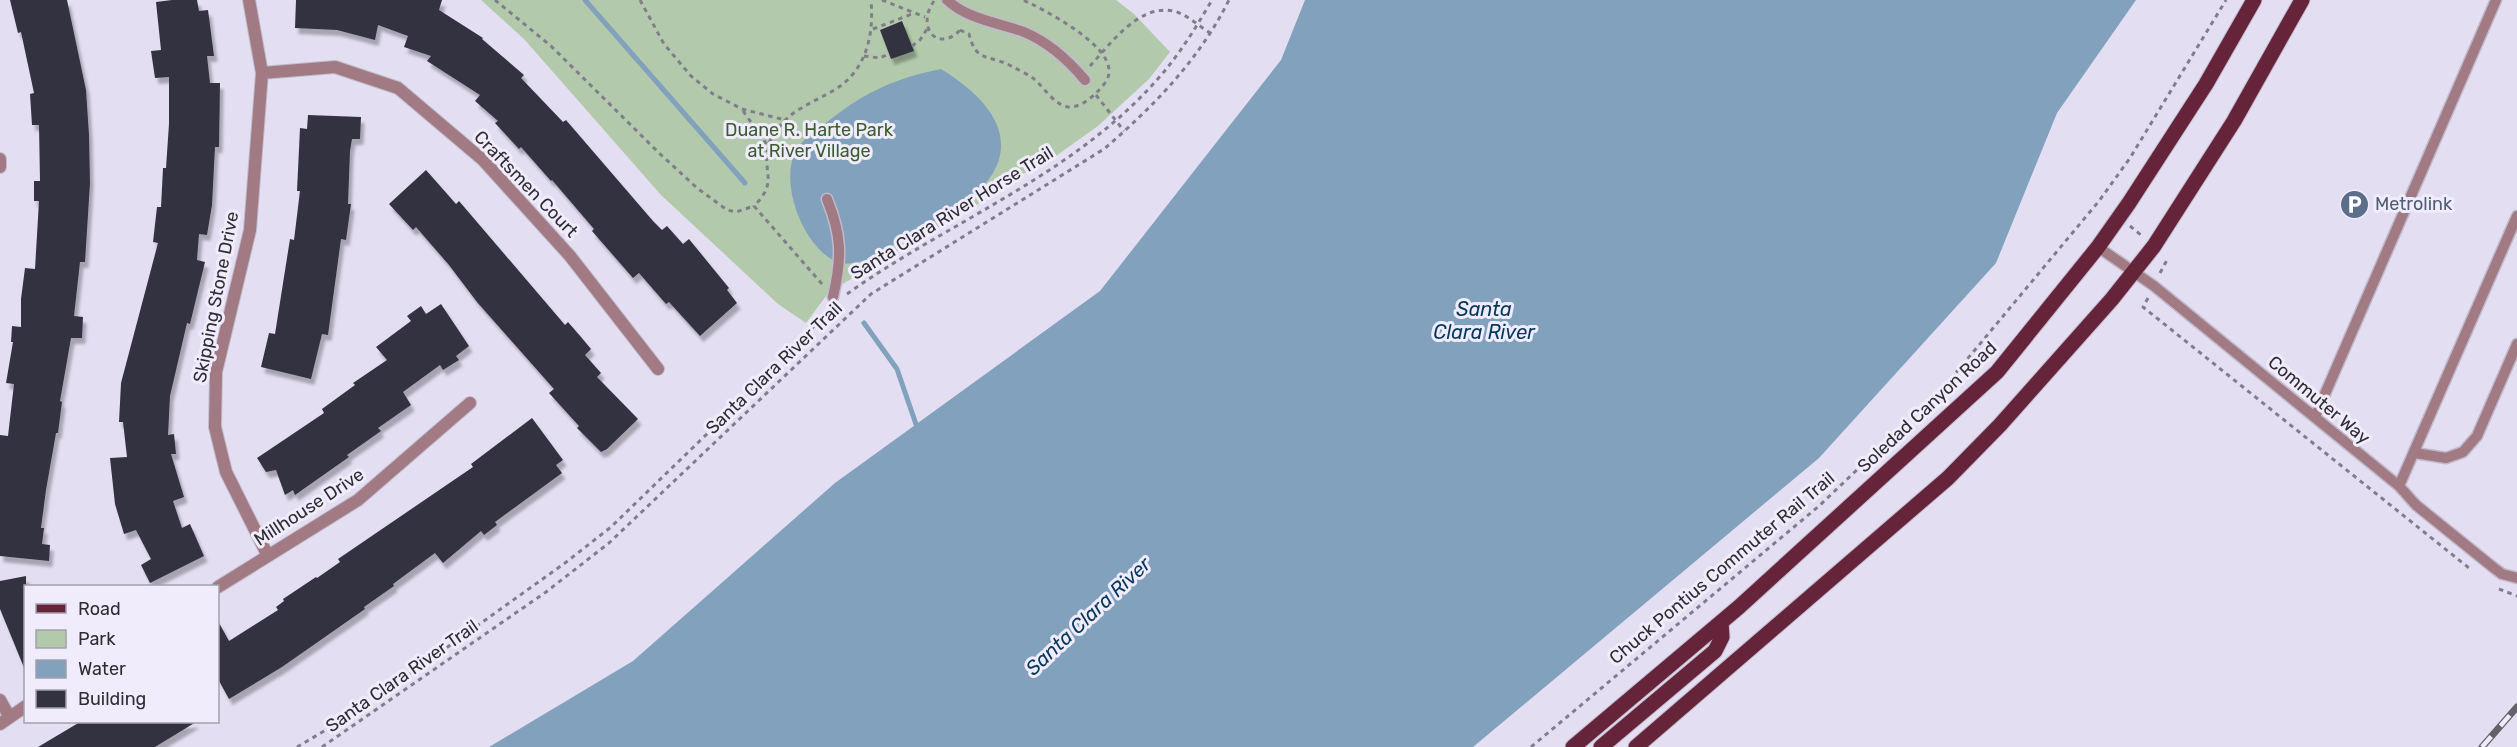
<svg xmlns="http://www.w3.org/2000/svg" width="2517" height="747" font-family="Rubik,sans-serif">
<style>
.green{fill:#b2caab}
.water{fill:#82a1bd}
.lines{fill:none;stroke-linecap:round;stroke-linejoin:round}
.stream{stroke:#82a1bd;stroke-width:5}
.building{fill:#333241;filter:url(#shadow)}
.lane-casing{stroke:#c0bbcc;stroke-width:13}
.street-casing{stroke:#c0bbcc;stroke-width:14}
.primary-casing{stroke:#c0bbcc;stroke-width:17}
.path{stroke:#817e8b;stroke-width:3;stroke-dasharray:4.5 4.5;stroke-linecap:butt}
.lane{stroke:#a27a83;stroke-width:10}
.street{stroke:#a27a83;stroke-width:12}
.primary{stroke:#652439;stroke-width:15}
.rail-casing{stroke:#64616c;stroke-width:7}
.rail{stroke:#f1ecfc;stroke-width:4.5;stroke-dasharray:14;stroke-linecap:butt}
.labels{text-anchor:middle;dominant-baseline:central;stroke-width:6;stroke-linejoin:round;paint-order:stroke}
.park-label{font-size:18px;fill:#395d2e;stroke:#f1ecfc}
.street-label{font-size:18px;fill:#2f2d34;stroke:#f1ecfc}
.service-label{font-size:18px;fill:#4e5e75;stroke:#f1ecfc;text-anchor:start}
.water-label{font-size:20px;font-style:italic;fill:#04395f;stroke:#f1ecfc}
</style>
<defs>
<filter id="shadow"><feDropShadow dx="3.5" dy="6" stdDeviation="1.5" flood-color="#0004"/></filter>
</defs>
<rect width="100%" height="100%" fill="#e4def2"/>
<path class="green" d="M481 0H1116L1134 14 1170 52 1149 79 1098 126 1042 166 1005 181 985 200 829 292 806 323 778 304 661 195 524 39Z"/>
<path class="water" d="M1305 0H2136L2057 113 1996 263 1819 458 1473 747H489L633 661 835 483 1100 291 1281 60Z
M941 69C998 104 1029 151 967 202L867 260C858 262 848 265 840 263 804 252 775 178 799 146 804 139 813 134 820 128 859 95 891 79 941 69Z"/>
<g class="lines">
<path class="stream" d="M585 0 745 183
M864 323 897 369 918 430"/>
</g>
<path class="building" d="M10 0H67L86 90 89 135 90 183 85 262H80L74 316 83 317 82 338H71L60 401 62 402 58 433H56L46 490 41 528H44L42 544 50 545 49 561 0 556V435L8 436 14 384 6 383 13 342H11L12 326 21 327V299L25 268 35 269 39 201H34V181H40L39 125H32L30 94 34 93 21 32 18 33Z
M172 0H197L199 11 208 10 214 56H207L210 83H220L219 147H215L212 205 207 235 199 234 197 260 205 262 190 324 187 323 170 396 168 435 174 434 176 454H171L184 497 173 501 182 528 190 524 204 556 150 583 141 565 151 559 136 530 124 534 115 504 110 458 127 457 123 422H119L121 383 158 243 153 242 157 207H161L163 168H166L169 124V77L155 78 151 51 161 50 156 2Z
M296 0H442L439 10 483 38 482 39 524 75 521 78 563 122 566 120 653 221 662 230 667 226 683 244 689 239 729 288 727 290 737 303 700 336 669 302 666 304 639 273 633 278 592 231 594 229 552 180 551 181 521 147 519 149 495 123 498 121 475 101 480 95 427 61 431 56 404 47 408 36 378 25 375 40 337 30 295 28Z
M902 21 914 51 891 59 880 30Z
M308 115 361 117 360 139H352L350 151 348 204H351L346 240 341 239 328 335 322 334 311 379 261 367 269 333 275 334 290 239 294 240 300 191H297L300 128 307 129Z
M426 170 456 204 459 201 565 325 568 322 581 337 591 349 585 355 601 373 597 377 638 419 607 449 601 452 577 428 579 426 549 393 554 389 477 302 449 265 416 227 413 230 389 204Z
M441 304 469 346 456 356 459 360 443 370 440 365 403 392 411 405 378 428 381 431 347 455 349 457 295 495 293 490 285 495 276 470 266 472 257 458 324 413 322 409 355 385 353 383 387 360 376 347 411 321 407 316 421 306 426 314Z
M532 418 563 460 556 465 562 473 495 522 497 525 484 535 481 531 443 563 435 553 393 584 394 586 364 607 365 609 282 667 229 699 218 679V621L229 641 278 610 276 607 284 601 283 599 316 577 317 578 340 562 338 559 473 467 471 464Z
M26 576V670H25L0 609V581Z
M80 722H196L155 747H38Z"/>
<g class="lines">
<defs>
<path id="lane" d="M947 0C967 19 999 23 1024 32 1048 42 1069 61 1085 80
M827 199C842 236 842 258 833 297
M2098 247 2154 286 2399 486 2416 505 2494 568 2502 574 2517 578
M2315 417 2496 0
M2415 453 2446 458 2463 452 2477 436 2517 344
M2399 486 2517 216"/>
<path id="street" d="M249 0 262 73 250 230 216 372 215 427 226 472 268 556
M262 73 335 67 398 88 483 160 570 256 658 369
M0 159V167
M218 587 358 500 470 403
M0 700 9 716
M0 724 26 706"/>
<path id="primary" d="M1573 747 1739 607 1997 372 2098 247 2129 203 2206 84 2254 0
M1601 747 1715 651 1722 637 1721 622
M1636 747 1948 478 2000 425 2112 299 2154 246 2234 121 2302 0"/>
</defs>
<use href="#lane" class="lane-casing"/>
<use href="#street" class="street-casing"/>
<use href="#primary" class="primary-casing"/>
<path class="path" d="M495 0 551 46 658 152 697 188 727 210 736 212 754 206
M640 0 664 44 691 76 713 94 742 109 785 120
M882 0 925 17
M934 1C915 28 939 54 961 29
M873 29 912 14
M960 30 969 34C976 64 991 54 1013 67 1019 70 1027 74 1033 78 1043 86 1054 105 1068 107 1078 108 1089 100 1096 93 1102 87 1110 79 1109 70 1108 43 1045 10 1023 0
M912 46 920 40 927 29
M864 56 880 58 889 54
M1090 66C1111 43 1139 4 1173 11 1185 13 1199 26 1210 33
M1096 95 1124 131
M743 111 768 146
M2130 226 2141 235
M2160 273 2167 260 2166 258
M822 284 754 206C779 181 762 173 768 146 769 141 774 135 777 130 791 109 815 102 836 89 867 69 874 34 871 0
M847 294C948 222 1071 176 1155 82 1178 57 1195 29 1212 0
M2148 298 2143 307 2469 568
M2499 589 2517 596
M297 747 331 727 421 666 565 563 611 527 776 367 829 310
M322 747 546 592 609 543 871 294 1104 149C1154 106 1199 60 1229 0
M1531 747 1819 506 1944 387 2099 201 2130 158 2226 0"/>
<use href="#lane" class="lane"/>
<use href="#street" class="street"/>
<use href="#primary" class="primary"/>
<defs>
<path id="rail" d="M2482 747 2517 707"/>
</defs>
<use href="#rail" class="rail-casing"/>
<use href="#rail" class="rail"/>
</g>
<defs>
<symbol id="parking-disc" viewBox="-11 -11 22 22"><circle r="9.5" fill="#5c6f8a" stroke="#f1ecfc"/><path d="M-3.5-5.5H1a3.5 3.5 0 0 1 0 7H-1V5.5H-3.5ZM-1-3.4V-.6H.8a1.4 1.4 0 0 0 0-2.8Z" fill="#fff"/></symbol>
</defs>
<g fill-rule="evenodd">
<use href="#parking-disc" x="2338" y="188" width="33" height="33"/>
</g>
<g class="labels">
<g class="park-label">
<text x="809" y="130">Duane R. Harte Park<tspan x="809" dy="21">at River Village</tspan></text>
</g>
<g class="street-label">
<text transform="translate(526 184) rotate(46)">Craftsmen Court</text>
<text transform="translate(952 213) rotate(-32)">Santa Clara River Horse Trail</text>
<text transform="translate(216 297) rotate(-79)">Skipping Stone Drive</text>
<text transform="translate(774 368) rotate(-44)">Santa Clara River Trail</text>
<text transform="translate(2319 400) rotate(40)">Commuter Way</text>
<text transform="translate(1927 407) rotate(-43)">Soledad Canyon Road</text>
<text transform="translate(309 507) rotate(-33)">Millhouse Drive</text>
<text transform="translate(1722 568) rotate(-40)">Chuck Pontius Commuter Rail Trail</text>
<text transform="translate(402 676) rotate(-35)">Santa Clara River Trail</text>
</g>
<g class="service-label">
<text x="2375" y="204">Metrolink</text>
</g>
<g class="water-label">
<text x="1484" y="309">Santa<tspan x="1484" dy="23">Clara River</tspan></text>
<text transform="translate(1088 616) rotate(-43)">Santa Clara River</text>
</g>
</g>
<rect x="24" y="585" width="195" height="138" fill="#f1ecfc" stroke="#a3a0ac" stroke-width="1.5"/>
<rect x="36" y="604" width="30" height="9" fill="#652439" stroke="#a3a0ac" stroke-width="1.5"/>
<text x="78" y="615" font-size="18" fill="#2f2d34">Road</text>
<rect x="36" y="630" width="30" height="18" fill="#b2caab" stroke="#a3a0ac" stroke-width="1.5"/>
<text x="78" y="645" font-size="18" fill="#2f2d34">Park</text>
<rect x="36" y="660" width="30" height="18" fill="#82a1bd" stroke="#a3a0ac" stroke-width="1.5"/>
<text x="78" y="675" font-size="18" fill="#2f2d34">Water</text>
<rect x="36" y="690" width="30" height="18" fill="#333241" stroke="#a3a0ac" stroke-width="1.5"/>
<text x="78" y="705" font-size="18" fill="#2f2d34">Building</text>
</svg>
